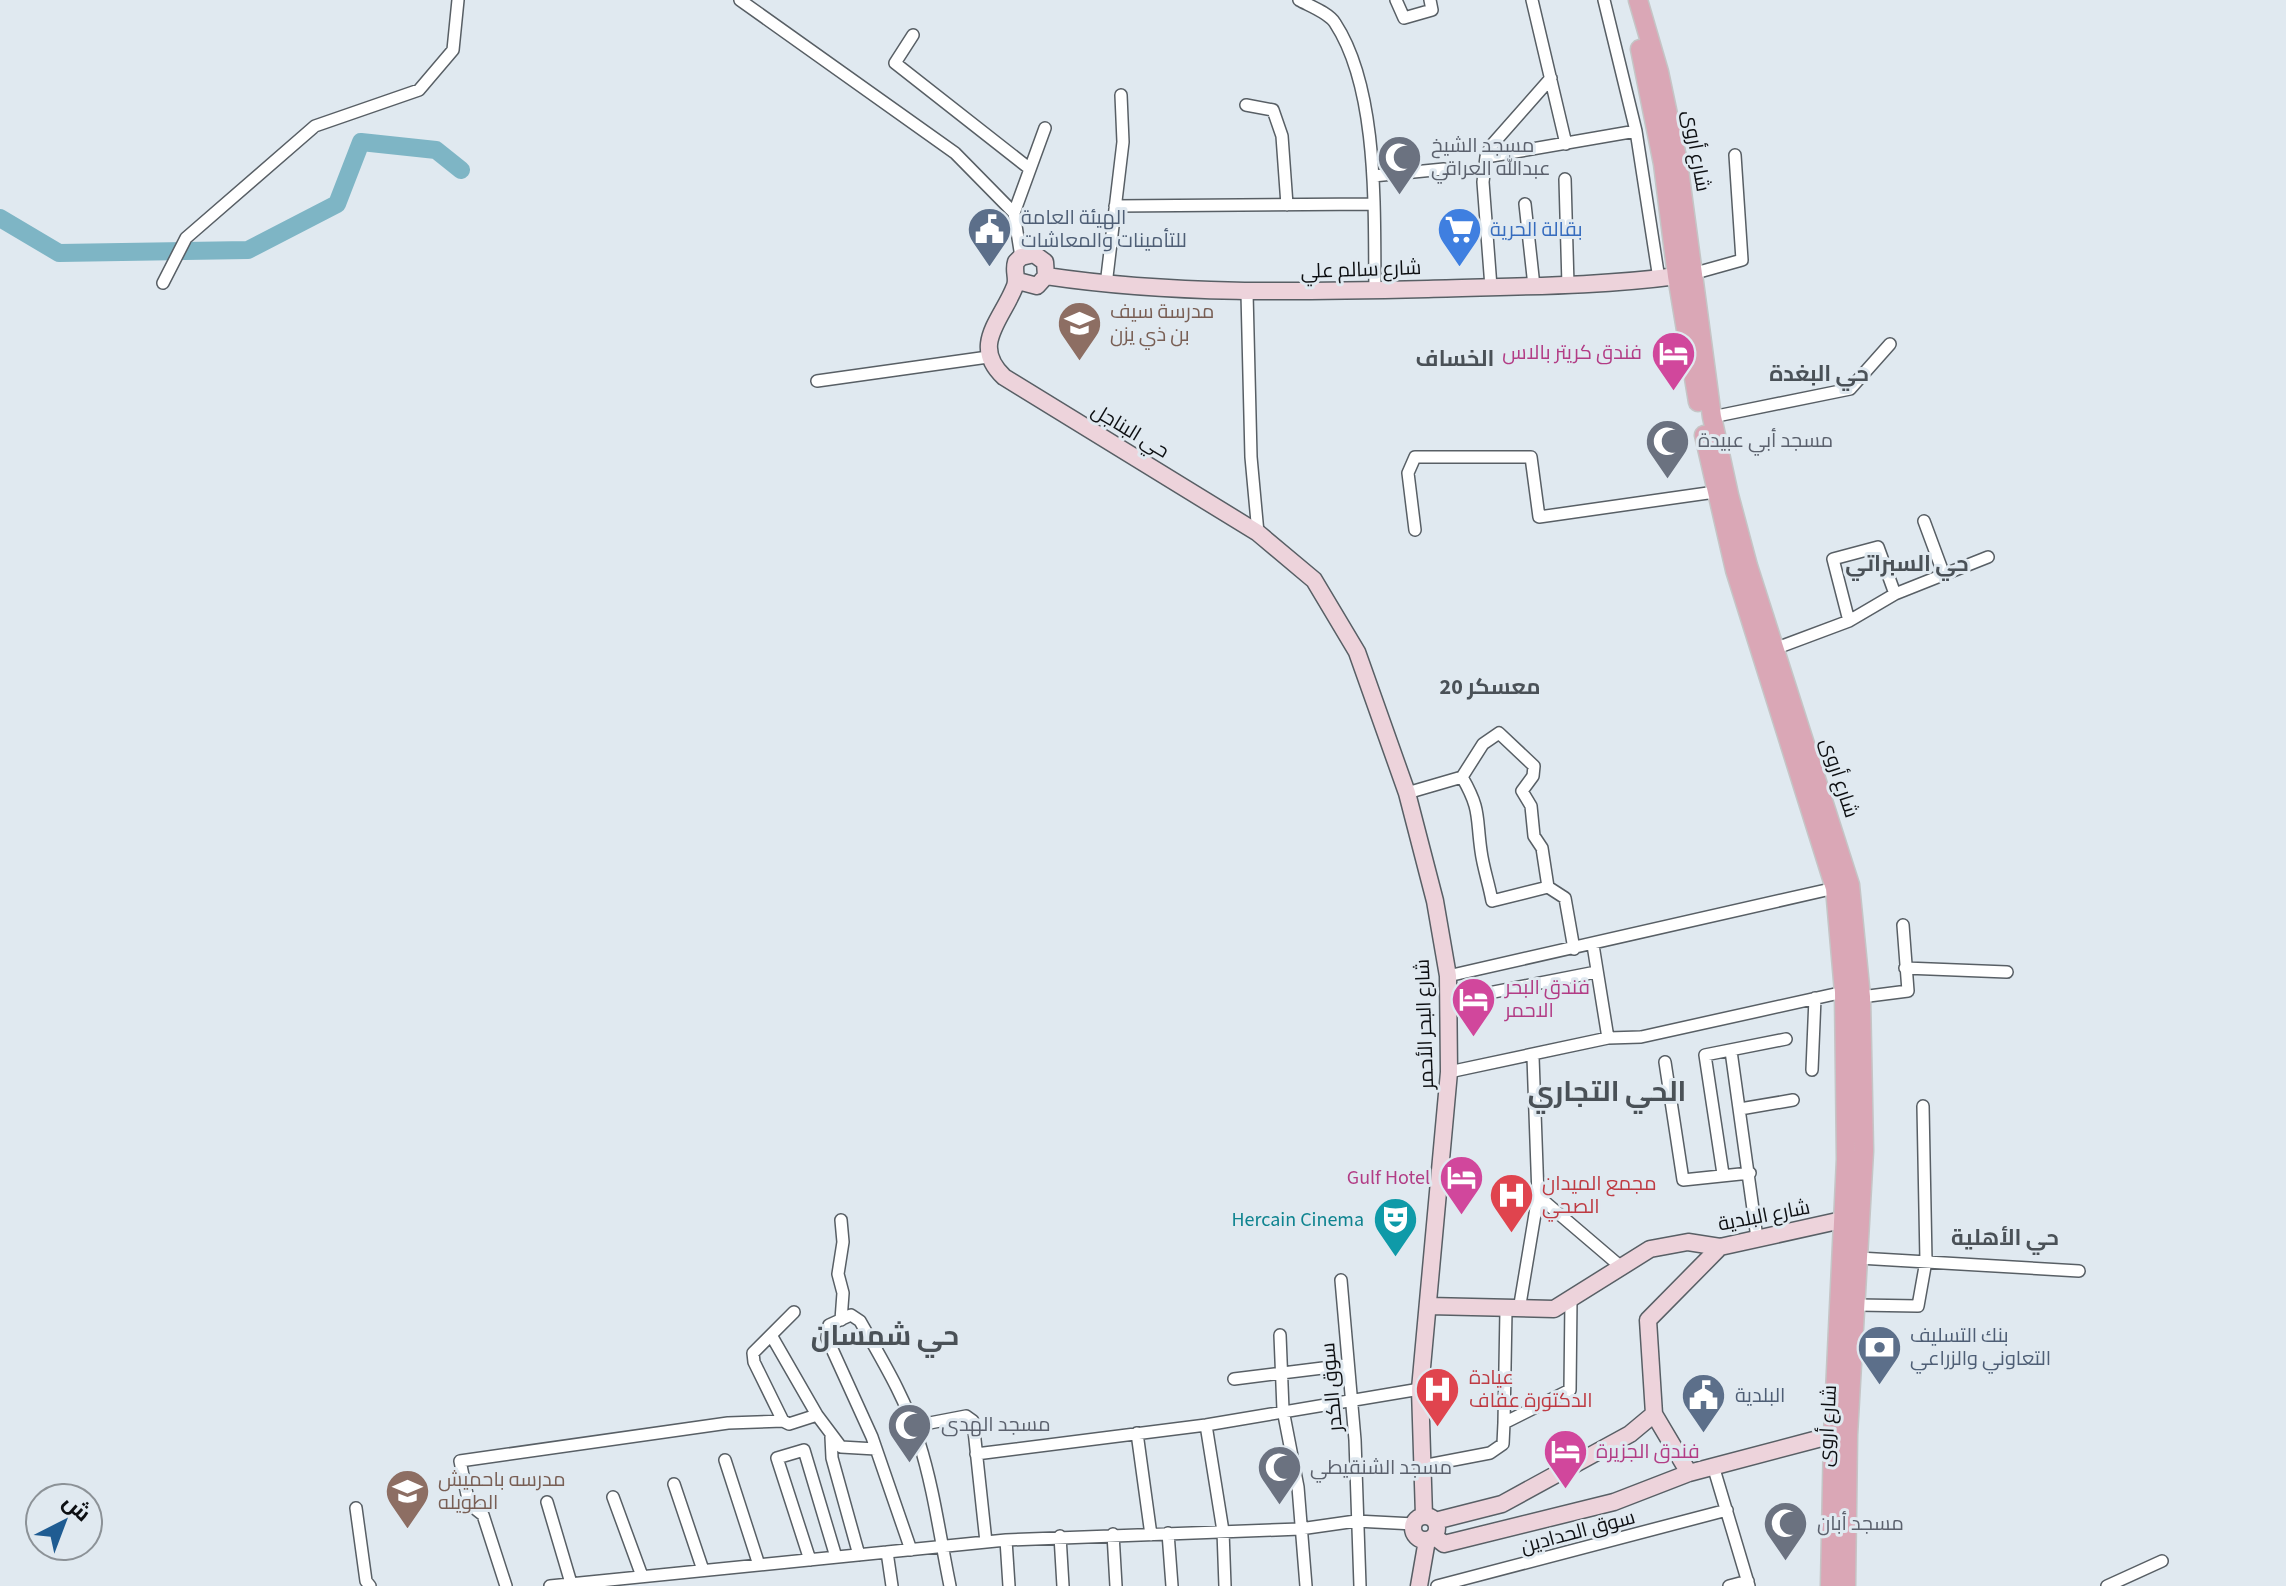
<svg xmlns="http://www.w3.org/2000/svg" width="2286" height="1586" font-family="'Source Sans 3',Cairo,sans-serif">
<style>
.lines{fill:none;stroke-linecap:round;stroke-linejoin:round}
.river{stroke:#7eb5c5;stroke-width:18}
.street-casing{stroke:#585f65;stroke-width:14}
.secondary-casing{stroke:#585f65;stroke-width:19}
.primary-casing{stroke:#c5c5c6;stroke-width:21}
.street{stroke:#fff;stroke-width:11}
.secondary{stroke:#edd3db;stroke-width:16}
.primary{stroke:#daa7b6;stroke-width:18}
.labels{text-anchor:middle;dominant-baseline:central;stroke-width:6;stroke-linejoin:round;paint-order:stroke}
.worship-label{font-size:20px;fill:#5b616d;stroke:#e0e9f0;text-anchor:start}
.street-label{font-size:20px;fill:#0d0f12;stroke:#e0e9f0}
.service-label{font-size:20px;fill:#4e5e75;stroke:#e0e9f0;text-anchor:start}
.shop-label{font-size:20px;fill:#366cbe;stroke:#e0e9f0;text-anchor:start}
.education-label{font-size:20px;fill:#785e54;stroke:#e0e9f0;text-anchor:start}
.hotel-label{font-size:20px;fill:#b23c85;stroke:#e0e9f0;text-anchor:end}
.health-label{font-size:20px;fill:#be3a42;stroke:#e0e9f0;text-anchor:start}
.culture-label{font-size:20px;fill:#0d838f;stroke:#e0e9f0;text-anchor:end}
.neighbourhood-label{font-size:22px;font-weight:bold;fill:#4a5157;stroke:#e0e9f0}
.district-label{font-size:28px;font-weight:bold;fill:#4a5157;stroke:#e0e9f0}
</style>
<rect width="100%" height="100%" fill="#e0e9f0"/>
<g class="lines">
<path class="river" d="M0 218 59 253 248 250 337 204 361 142 436 150 461 170"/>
<defs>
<path id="street" d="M740 0 955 153 1014 213 1021 257
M1299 0C1310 6 1329 13 1335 23 1379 90 1374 212 1375 290
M1396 0 1404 18 1432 10 1430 0
M1532 0 1566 144
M913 35 895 63 1030 169
M1551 78 1491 146 1486 157 1636 131 1604 0
M1246 105 1273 110 1282 136 1287 205
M1636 131 1659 279
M1486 157 1483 182 1491 287
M1373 176 1444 169
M1565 179 1568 285
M1525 204 1534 286
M1115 206 1374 204
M1014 213 1045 128
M1692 274 1742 260 1735 155
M163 283 186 238 315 126 419 90 453 50 458 0
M1106 285 1123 142 1121 95
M1247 293 1251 457 1258 533
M817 381 988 357
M1712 417 1850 389 1890 344
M1924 521 1944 575
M1415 530 1408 473 1415 457H1531L1539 517 1715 492
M1849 621 1833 559 1878 547 1895 594
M1774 649 1849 621 1895 594 1988 557
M1462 777 1483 744 1499 733 1534 766 1533 776 1522 791 1531 806 1534 836 1542 848 1548 887
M1407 793 1462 777C1481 810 1476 816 1481 851 1483 867 1489 884 1492 901L1548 887 1565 898 1574 949
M1905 968 2007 972
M1448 976 1835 888
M1861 997 1908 991 1903 925
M1448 1001 1596 972
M1608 1038 1641 1037 1844 992
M1731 1051 1757 1238
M1533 1057 1538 1196 1620 1266
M1665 1062 1683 1180 1750 1173
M1812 1070 1815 998
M1449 1072 1608 1038 1593 945
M1740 1109 1793 1100
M1723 1174 1705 1055 1786 1039
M841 1220 843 1242 838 1274 843 1293 841 1320
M1859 1258 2079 1271
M1341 1280 1355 1440 1360 1586
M1858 1305 1918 1306 1926 1261 1923 1106
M1519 1310 1538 1196
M771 1335 817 1415
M1280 1335 1283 1410 1298 1487 1306 1586
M1234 1379 1347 1365
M783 1421 754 1362 753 1353 794 1312
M1504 1423 1506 1310
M1206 1425 1223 1531 1225 1586
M914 1426 966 1416 973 1421 986 1542
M1137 1433 1151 1535
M831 1437 832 1458 859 1555
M976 1454 1206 1425 1420 1389
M725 1460 759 1565
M1422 1466 1490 1453 1503 1444 1504 1423 1570 1390 1571 1299
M1714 1469 1749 1586
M674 1484 703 1570
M613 1497 642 1576
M547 1502 571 1583
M356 1508 366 1581 370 1586
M1168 1533 1172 1586
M1113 1534 1116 1586
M1060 1536 1063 1586
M1006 1540 1009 1586
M911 1550 872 1437 827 1338 829 1325 851 1315 860 1321C882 1360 906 1399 919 1442 934 1489 940 1538 950 1586
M887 1552 892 1586
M810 1560 777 1458 804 1450 836 1557
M506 1586 483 1515 469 1504 460 1461 728 1423 783 1421 789 1424 817 1415 841 1447 876 1449
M550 1586 1006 1540 1300 1529 1356 1521 1414 1524
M1437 1586 1727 1510
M1729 1586 1748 1581
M2107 1586 2162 1561"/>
<path id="secondary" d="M1046 276C1173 295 1300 292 1428 289 1511 286 1594 287 1677 276
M1018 281 1037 286 1046 276 1045 262 1034 254 1021 257 1016 262C1013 271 1018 278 1015 286 1002 320 970 345 1004 377L1258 533 1314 580 1357 652 1407 793 1435 901 1448 976 1449 1072 1420 1389 1424 1516
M1429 1306 1554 1309 1650 1249 1688 1242 1720 1247 1842 1220
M1689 1473 1654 1414 1648 1320 1720 1247
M1413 1528a12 12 0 1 1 24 0a12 12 0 1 1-24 0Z
M1435 1521 1502 1504 1630 1434 1654 1414
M1434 1536 1444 1544 1614 1502 1689 1473 1833 1435
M1419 1586 1427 1540"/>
<path id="primary" d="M1638 0 1659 72 1678 162 1712 417 1729 495 1748 566 1850 885 1861 997 1864 1151 1848 1435 1846 1586
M1640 49 1663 164 1677 276 1698 402
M1704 435 1735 570 1835 888 1844 992 1846 1159 1833 1435 1830 1586"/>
</defs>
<use href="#street" class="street-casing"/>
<use href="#secondary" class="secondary-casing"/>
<use href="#primary" class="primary-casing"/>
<use href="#street" class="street"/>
<use href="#secondary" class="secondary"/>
<use href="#primary" class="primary"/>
</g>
<defs>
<symbol id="mosque-pin" viewBox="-11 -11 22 30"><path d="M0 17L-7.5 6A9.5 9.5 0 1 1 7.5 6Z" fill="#6b7280" stroke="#e0e9f0"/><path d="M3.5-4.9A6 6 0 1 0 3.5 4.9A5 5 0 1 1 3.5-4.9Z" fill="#fff"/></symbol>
<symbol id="civic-pin" viewBox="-11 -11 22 30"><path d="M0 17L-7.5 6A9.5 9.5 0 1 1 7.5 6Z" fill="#5c6f8a" stroke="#e0e9f0"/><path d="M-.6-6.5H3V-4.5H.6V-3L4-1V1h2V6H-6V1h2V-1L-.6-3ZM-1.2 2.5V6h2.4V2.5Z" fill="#fff"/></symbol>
<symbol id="supermarket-pin" viewBox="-11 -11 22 30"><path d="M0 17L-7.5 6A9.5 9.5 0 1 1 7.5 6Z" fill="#3f7fe0" stroke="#e0e9f0"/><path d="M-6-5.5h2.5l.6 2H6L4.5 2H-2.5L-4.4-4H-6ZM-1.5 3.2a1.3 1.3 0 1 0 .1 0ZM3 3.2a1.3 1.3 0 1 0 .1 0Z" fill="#fff"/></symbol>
<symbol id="school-pin" viewBox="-11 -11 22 30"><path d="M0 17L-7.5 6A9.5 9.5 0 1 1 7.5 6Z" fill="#8d6e63" stroke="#e0e9f0"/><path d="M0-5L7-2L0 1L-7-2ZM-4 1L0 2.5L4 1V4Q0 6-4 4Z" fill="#fff"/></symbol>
<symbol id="hotel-pin" viewBox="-11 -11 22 30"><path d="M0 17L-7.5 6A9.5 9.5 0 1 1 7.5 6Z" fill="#d1479c" stroke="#e0e9f0"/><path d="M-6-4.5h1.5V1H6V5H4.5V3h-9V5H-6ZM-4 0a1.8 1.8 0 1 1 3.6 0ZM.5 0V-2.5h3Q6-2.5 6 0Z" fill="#fff"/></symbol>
<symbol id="hospital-pin" viewBox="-11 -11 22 30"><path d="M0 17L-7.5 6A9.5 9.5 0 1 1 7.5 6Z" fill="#e0444e" stroke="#e0e9f0"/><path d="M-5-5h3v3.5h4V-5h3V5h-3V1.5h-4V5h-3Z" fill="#fff"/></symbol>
<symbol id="theatre-pin" viewBox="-11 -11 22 30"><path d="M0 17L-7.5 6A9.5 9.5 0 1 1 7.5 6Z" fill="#0f9aa8" stroke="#e0e9f0"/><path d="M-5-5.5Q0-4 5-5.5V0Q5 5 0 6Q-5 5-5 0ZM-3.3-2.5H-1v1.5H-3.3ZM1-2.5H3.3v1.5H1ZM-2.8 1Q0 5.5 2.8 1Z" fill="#fff"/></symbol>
<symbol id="bank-pin" viewBox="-11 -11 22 30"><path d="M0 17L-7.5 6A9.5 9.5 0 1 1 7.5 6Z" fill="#5c6f8a" stroke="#e0e9f0"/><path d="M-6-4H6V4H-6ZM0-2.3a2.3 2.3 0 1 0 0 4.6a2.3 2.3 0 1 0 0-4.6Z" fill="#fff"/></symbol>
</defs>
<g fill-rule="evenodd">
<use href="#mosque-pin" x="1374" y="132" width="51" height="69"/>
<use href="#civic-pin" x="964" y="204" width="51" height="69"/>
<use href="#supermarket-pin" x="1434" y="204" width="51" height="69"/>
<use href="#school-pin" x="1054" y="298" width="51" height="69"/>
<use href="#hotel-pin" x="1648" y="328" width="51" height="69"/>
<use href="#mosque-pin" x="1642" y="416" width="51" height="69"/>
<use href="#hotel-pin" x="1448" y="974" width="51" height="69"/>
<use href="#hotel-pin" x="1436" y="1152" width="51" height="69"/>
<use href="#hospital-pin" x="1486" y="1170" width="51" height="69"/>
<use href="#theatre-pin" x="1370" y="1194" width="51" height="69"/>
<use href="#bank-pin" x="1854" y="1322" width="51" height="69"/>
<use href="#hospital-pin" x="1412" y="1364" width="51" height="69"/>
<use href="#civic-pin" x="1678" y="1370" width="51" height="69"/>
<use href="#mosque-pin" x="884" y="1400" width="51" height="69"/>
<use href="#hotel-pin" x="1540" y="1426" width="51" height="69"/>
<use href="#mosque-pin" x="1254" y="1442" width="51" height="69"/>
<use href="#school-pin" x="382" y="1466" width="51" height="69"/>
<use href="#mosque-pin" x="1760" y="1498" width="51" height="69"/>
</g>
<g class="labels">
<g class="worship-label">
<text x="1431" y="146">مسجد الشيخ<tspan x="1431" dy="23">عبدالله العراقي</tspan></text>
<text x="1698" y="441">مسجد أبي عبيدة</text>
<text x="941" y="1425">مسجد الهدى</text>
<text x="1310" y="1468">مسجد الشنقيطي</text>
<text x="1817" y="1524">مسجد أبان</text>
</g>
<g class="street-label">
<text transform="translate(1696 151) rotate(80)">شارع أروى</text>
<text transform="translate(1361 270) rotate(-2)">شارع سالم علي</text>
<text transform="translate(1130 431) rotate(31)">حي البناجل</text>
<text transform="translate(1839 778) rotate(72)">شارع أروى</text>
<text transform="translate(1425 1024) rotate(-92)">شارع البحر الأحمر</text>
<text transform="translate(1764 1216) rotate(-11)">شارع البلدية</text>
<text transform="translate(1332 1387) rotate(-95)">سوق الكدر</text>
<text transform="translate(1828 1426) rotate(-87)">شارع أروى</text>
<text transform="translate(1578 1532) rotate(-15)">سوق الحدادين</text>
</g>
<g class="service-label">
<text x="1021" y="218">الهيئة العامة<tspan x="1021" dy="23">للتأمينات والمعاشات</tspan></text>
<text x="1910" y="1336">بنك التسليف<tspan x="1910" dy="23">التعاوني والزراعي</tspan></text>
<text x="1735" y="1396">البلدية</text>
</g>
<g class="shop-label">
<text x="1490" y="230">بقالة الحرية</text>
</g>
<g class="education-label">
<text x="1110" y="312">مدرسة سيف<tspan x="1110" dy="23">بن ذي يزن</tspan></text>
<text x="438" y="1480">مدرسه باحميش<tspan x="438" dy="23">الطويله</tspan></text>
</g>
<g class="hotel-label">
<text x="1642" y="353">فندق كريتر بالاس</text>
<text x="1505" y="988" text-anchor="start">فندق البحر<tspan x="1505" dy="23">الاحمر</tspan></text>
<text x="1430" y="1178">Gulf Hotel</text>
<text x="1596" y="1452" text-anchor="start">فندق الجزيرة</text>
</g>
<g class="health-label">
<text x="1542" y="1184">مجمع الميدان<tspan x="1542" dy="23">الصحي</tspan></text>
<text x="1469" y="1378">عيادة<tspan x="1469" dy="23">الدكتورة عفاف</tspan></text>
</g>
<g class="culture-label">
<text x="1364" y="1220">Hercain Cinema</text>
</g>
<g class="neighbourhood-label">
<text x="1455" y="359">الخساف</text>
<text x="1819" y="374">حي البغدة</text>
<text x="1907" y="564">حي السبراتي</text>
<text x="1490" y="687">معسكر 20</text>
<text x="2005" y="1238">حي الأهلية</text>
</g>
<g class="district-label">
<text x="1607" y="1092">الحي التجاري</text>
<text x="885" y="1336">حي شمسان</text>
</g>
</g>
<g transform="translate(64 1522) rotate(42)"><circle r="38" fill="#e0e9f0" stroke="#8c9297" stroke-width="2"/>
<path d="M0-6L14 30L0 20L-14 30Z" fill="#1f5c92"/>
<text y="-12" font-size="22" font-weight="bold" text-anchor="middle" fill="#0d0f12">ش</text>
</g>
</svg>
